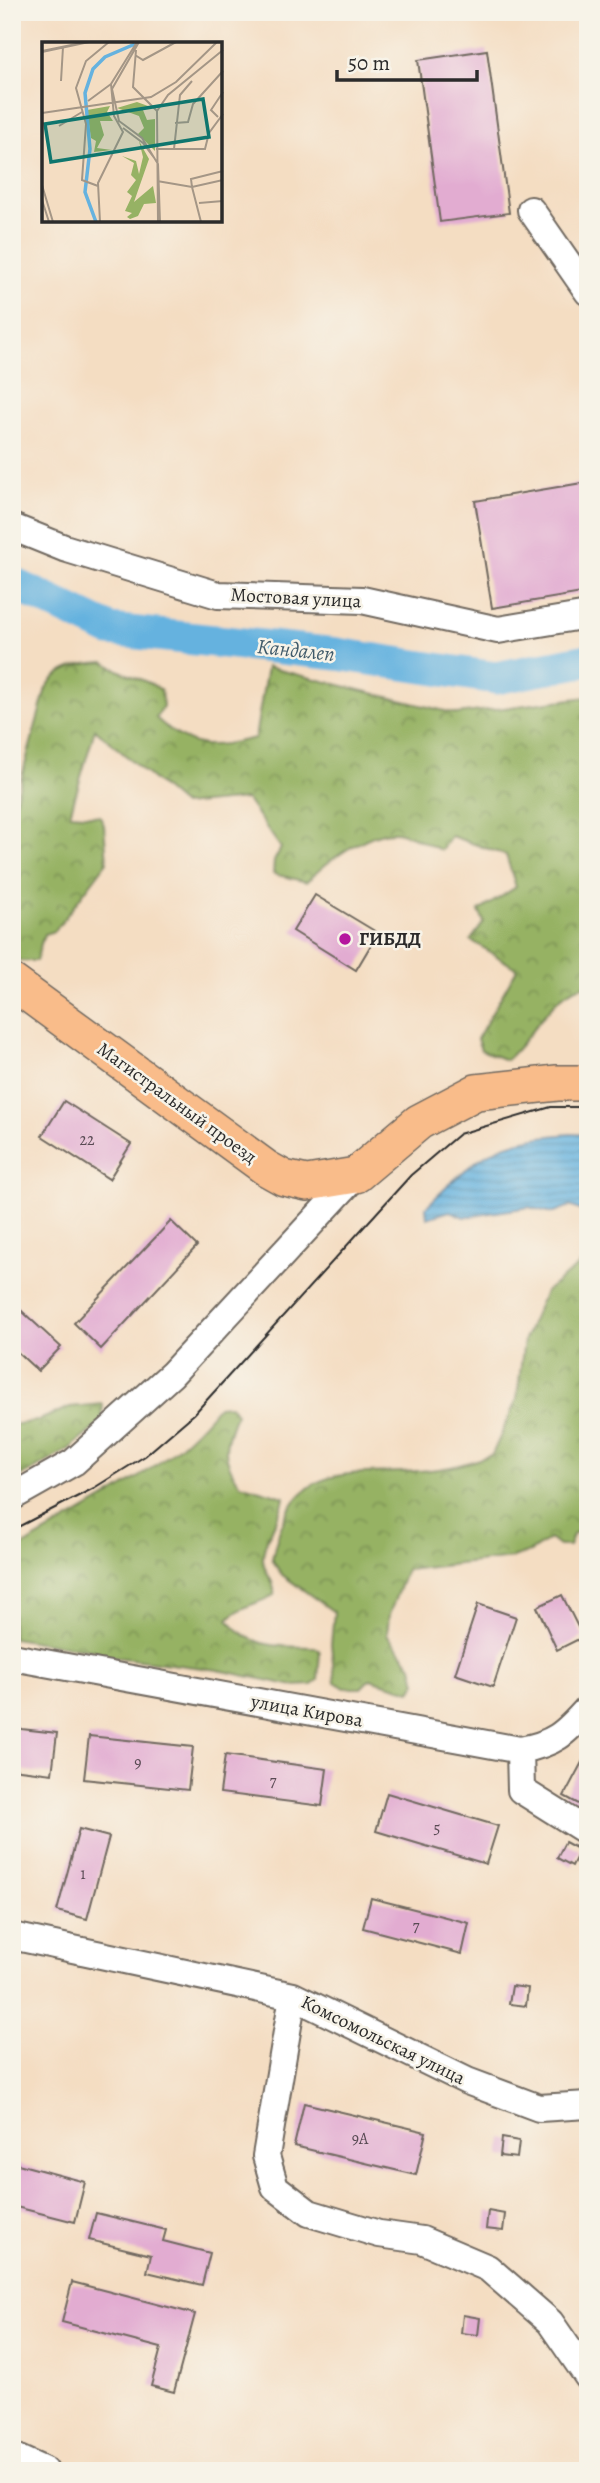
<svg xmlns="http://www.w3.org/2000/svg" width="600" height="2483" font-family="Alegreya,serif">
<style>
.forest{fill:url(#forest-crowns);stroke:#606e48;stroke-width:2}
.water{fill:url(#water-rules);stroke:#486e85;stroke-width:2}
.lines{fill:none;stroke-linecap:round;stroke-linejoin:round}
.river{stroke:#65b2df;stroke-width:33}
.building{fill:#e2acd1}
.minor-casing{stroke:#716960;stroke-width:30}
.major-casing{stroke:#716960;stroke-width:38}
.minor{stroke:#fff;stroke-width:26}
.major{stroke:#f9bc8a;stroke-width:35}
.tram{stroke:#2b2b2b;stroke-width:2}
.poi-dot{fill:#b5179e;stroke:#f7f3e8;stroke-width:2.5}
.labels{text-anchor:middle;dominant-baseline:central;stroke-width:5;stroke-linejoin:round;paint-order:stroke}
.number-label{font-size:16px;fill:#594b54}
.street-label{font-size:19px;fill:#2b2b2b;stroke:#f7f3e8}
.poi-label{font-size:19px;font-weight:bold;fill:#2b2b2b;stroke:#f7f3e8;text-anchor:start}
.water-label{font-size:21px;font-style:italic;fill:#3f5a6a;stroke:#f7f3e8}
.inset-river{fill:none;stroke:#65b2df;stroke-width:3.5}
.inset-road{fill:none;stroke:#a49686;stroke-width:2}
.view{fill:#0f766e;fill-opacity:0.15;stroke:#0f766e;stroke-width:3.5}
.inset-edge{fill:none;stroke:#2b2b2b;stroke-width:3.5}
</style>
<defs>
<pattern id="forest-crowns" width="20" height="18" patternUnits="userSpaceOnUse" patternTransform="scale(1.75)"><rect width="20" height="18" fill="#96b264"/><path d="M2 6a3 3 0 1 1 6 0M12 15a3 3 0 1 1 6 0" fill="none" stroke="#7b9153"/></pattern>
<pattern id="water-rules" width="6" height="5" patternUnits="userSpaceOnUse" patternTransform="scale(1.75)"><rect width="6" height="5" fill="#65b2df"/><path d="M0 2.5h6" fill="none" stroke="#5391b5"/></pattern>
</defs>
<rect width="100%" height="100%" fill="#f7f3e8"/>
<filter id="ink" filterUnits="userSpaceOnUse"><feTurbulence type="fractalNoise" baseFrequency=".0143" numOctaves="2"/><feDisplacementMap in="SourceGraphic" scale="14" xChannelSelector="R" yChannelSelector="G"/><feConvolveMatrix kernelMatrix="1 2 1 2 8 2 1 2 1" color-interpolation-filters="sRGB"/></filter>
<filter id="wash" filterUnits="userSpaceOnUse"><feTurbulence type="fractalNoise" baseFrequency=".00686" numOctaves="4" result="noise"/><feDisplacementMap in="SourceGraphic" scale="28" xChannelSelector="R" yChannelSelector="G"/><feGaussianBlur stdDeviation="1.57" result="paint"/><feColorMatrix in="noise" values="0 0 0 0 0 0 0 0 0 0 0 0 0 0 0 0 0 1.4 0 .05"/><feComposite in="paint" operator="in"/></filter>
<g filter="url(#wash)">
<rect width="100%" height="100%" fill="#f4ddc2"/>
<path class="forest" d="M105 662C123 676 143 677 161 690L163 706 156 718C192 752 210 748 255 738L267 667 457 714 588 697V985C552 989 532 1039 506 1060L481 1050 477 1039 517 969 471 940 484 922 479 911 516 887 506 855 451 836 441 850C428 845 409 833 395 832 369 830 323 864 307 882L273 874 274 861 281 848 246 799 183 805 95 729 70 814 100 816 104 825 107 862 55 931 44 934 36 961H20L12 957V813L46 688C59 667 82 663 105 662Z
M588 1258V1541L581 1530 573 1535 569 1546H559L550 1539 530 1552 512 1558 406 1570 389 1615 387 1635 412 1666 416 1683 411 1691 370 1679 361 1688H345L335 1682 331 1644 334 1612 281 1574 272 1559C295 1445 359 1483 445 1468 461 1466 477 1459 492 1455L517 1399 524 1340 545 1292Z
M103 1404 102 1422 69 1449 12 1482V1425L37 1421 70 1407Z
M230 1405 236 1414C224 1446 220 1455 240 1484L284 1497C283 1515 263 1537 263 1559 263 1573 276 1581 274 1595 258 1604 240 1606 228 1619 251 1650 281 1646 315 1647L320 1651 318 1680 312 1685 294 1686 218 1670 107 1656 96 1651 12 1638V1550L25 1545C92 1505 170 1468 218 1406Z"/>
<path class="water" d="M571 1134 588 1135V1208L582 1211 570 1206 552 1213 529 1207 464 1217 450 1211 427 1218 426 1207C481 1154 492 1140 571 1134Z"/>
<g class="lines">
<path class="river" d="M12 583 110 630 337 654 496 678 588 660"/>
</g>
<g id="blocks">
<path class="building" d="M487 50 509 213 440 222 418 60Z
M588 482V592L492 608 475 501Z
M315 895 378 933 356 970 293 931Z
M64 1101 131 1144 109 1179 42 1136Z
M171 1221 197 1246 101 1349 74 1323Z
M12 1302 61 1347 38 1371 12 1347Z
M562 1595 583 1637 557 1650 537 1607Z
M478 1604 516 1617 493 1687 455 1674Z
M12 1728 57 1733 52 1774 12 1769Z
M89 1736 193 1747 188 1790 84 1779Z
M588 1751V1809L564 1796Z
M225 1755 327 1769 322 1806 220 1793Z
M387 1793 498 1826 486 1864 376 1831Z
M79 1829 109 1837 87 1919 57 1911Z
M565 1842 580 1850 572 1866 557 1858Z
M371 1898 469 1923 462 1954 363 1928Z
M512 1986 528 1988 526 2006 509 2004Z
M304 2103 426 2132 416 2175 294 2146Z
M502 2138 519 2141 517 2158 500 2156Z
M18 2164 85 2182 75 2222 12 2206V2186Z
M488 2211 505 2214 503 2231 486 2229Z
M96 2213 166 2230 163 2241 210 2253 202 2285 147 2272 151 2255 89 2240Z
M72 2282 195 2314 174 2392 151 2386 161 2348 62 2322Z
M463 2315 480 2318 478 2335 461 2333Z"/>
</g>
</g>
<g filter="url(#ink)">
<use href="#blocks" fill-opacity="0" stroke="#716960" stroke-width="2"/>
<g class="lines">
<defs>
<path id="minor" d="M531 210 588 292
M12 527 64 548 218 595 362 600 498 630 588 615
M12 1497 74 1462 172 1374 356 1175
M12 1657 520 1750C554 1744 565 1734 588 1708
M520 1750 521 1790 588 1832
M12 1936 293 1996 467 2081 539 2108 588 2105
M293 1996 266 2156 275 2187 309 2213 379 2234 422 2240 488 2268 550 2322 588 2377
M12 2456 45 2471"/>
<path id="major" d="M12 982 266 1168 284 1178 307 1183 356 1175 419 1122 476 1092 557 1083H588"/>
</defs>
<use href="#minor" class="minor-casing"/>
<use href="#major" class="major-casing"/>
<use href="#minor" class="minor"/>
<use href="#major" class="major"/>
<path class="tram" d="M12 1530 94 1488 145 1456 194 1414 411 1175 459 1134 551 1107H588"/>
</g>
</g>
<circle class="poi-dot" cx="345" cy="939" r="7"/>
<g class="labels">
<g class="number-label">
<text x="87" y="1140">22</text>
<text x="138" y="1763">9</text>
<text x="273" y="1781">7</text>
<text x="437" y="1828">5</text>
<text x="83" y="1874">1</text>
<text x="416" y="1926">7</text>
<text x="360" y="2139">9А</text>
</g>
<g class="street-label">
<text transform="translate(296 598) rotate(3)">Мостовая улица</text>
<text transform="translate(177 1103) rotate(36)">Магистральный проезд</text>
<text transform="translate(307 1711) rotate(10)">улица Кирова</text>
<text transform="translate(383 2040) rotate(26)">Комсомольская улица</text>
</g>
<g class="poi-label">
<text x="359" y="939">ГИБДД</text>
</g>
<g class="water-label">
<text transform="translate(296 650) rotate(6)">Кандалеп</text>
</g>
</g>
<g transform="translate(42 42)">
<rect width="180" height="180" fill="#f4ddc2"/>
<path d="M95 60 106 64 101 68 105 78 113 77V109L96 92 102 86 97 74 75 66ZM68 64 65 70 71 79H58L62 93 55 106 70 108 52 110 54 99 49 96 45 68ZM97 99 107 117 92 160 111 144 114 161 102 162 96 174 88 177 85 175 90 171 83 169 90 154 85 150 94 138 89 133 92 121 80 114 94 119 97 132 101 115Z" fill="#96b264"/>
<path class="inset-river" d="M54 180 43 150 48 107 43 51 51 27 63 15 93 2"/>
<path class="inset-road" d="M97 0 70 47 77 79 100 96 116 122 118 180M94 8 91 45 115 69 116 180M0 9 44 0M0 10 47 0M93 13 101 18 134 0M19 39 21 5M46 59 69 42M115 69 126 53 181 8M0 71 109 55 134 40 175 0M176 75 169 68 181 50M133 81 146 80 151 62 181 29M17 84 40 70M81 86 101 101 113 117M114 107H163L167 91 181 72M132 107 138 53 150 39M115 139 150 145 181 138M0 143 11 180M56 144 40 138 44 82 34 46 44 19 67 0M150 145 149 137 181 129M150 145 159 180M0 158 7 180M157 161 181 159M58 180 56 141 81 90 72 74 69 42 95 0"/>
<path class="view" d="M161 57 167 95 9 120 3 82Z"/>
<rect width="180" height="180" class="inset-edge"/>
</g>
<rect width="600" height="2483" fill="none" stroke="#f7f3e8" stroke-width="42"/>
<path d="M337 70v10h140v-10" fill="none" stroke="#2b2b2b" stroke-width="3.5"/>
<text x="348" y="70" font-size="21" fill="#2b2b2b" stroke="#f7f3e8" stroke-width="5" paint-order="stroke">50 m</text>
</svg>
